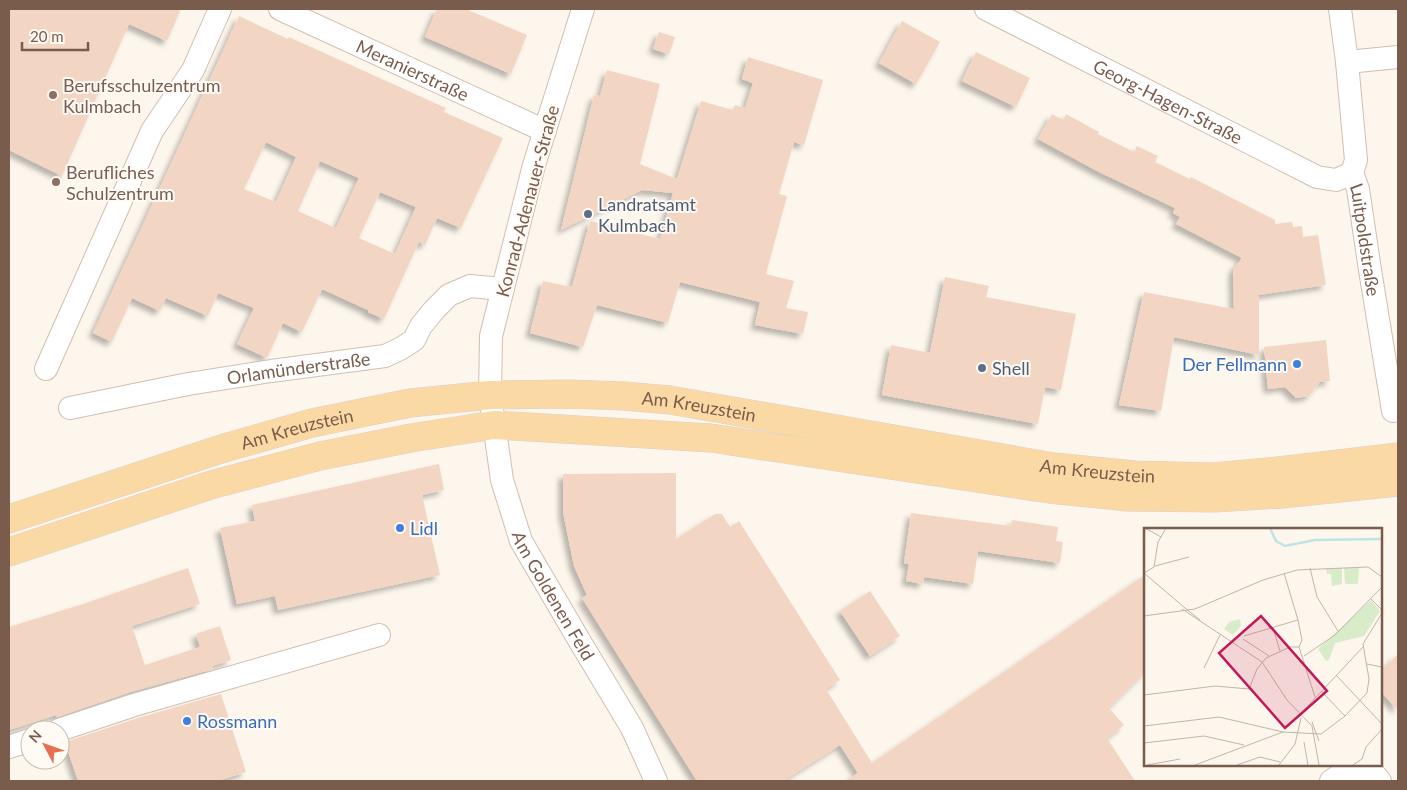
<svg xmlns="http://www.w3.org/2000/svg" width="1407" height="790" font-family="Lato,sans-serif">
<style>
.building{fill:#f3d5c3;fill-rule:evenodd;filter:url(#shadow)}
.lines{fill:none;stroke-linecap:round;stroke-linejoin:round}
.minor-casing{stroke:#d1beb0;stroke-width:24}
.major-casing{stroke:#dad1cd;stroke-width:29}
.minor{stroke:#fff;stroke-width:22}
.major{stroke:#fbd9a5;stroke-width:28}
.education-dot{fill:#8d6e63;stroke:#fffaf3;stroke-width:2}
.service-dot{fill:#5c6f8a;stroke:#fffaf3;stroke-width:2}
.shop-dot{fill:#3f7fe0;stroke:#fffaf3;stroke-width:2}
.labels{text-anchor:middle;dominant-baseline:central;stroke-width:4;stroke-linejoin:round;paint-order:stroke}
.street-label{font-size:18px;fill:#7a5c4d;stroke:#fffaf3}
.education-label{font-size:18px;fill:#785e54;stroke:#fffaf3;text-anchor:start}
.service-label{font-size:18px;fill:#4e5e75;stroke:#fffaf3;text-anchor:start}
.shop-label{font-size:18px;fill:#366cbe;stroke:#fffaf3;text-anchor:start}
.inset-river{fill:none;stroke:#bfe3e8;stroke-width:2.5}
.inset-road{fill:none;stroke:#c5b3a7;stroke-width:1}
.view{fill:#c2185b;fill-opacity:0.15;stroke:#c2185b;stroke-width:2.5}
.inset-edge{fill:none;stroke:#7a5c4d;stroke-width:2.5}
</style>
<defs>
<filter id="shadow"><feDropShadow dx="-4.5" dy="4.5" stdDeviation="2.5" flood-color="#0004"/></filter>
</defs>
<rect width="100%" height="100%" fill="#fdf6ec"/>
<path class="building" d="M9 9H181L167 41 129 24 62 176 9 150Z
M437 9H466L527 35 511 74 425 37Z
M239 16 288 39 289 37 446 108 444 112 503 138 461 228 437 218 425 245 419 242 384 319 368 312V310L322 289 302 332 283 323 267 358 237 344 254 308 218 293 208 316 166 298 160 311 132 298 112 342 93 333ZM266 142 296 157 276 202 244 189ZM320 161 359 178 336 228 298 211ZM380 192 416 207 395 254 359 238Z
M902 21 940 42 916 84 879 63Z
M659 32 675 37 669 54 653 49Z
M976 52 1030 78 1016 107 962 81Z
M748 57 823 80 804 145 794 142 779 194 787 196 766 274 794 281 786 308 808 312 803 334 755 325 760 302 680 282 668 323 597 305 583 347 530 333 543 281 572 287 590 221 660 239 673 193 642 190 561 230 594 95 600 96 607 70 660 84 640 164 677 179 701 101 733 110 735 105 745 108 753 83 742 79Z
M1052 114 1063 120 1066 114 1099 132 1098 134 1134 152 1137 146 1158 156 1155 162 1190 179 1191 177 1275 220V224L1292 222 1293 227 1302 226 1303 237 1318 235 1326 285 1259 295V355L1174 337 1161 411 1119 405 1144 292 1234 309 1233 270 1242 258 1176 224 1180 217 1173 213 1175 208 1099 172 1038 139Z
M945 277 989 286 986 297 1076 314 1061 390 1045 387 1038 424 882 395 891 345 930 353Z
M1326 340 1330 381 1320 382 1309 396 1296 398 1285 387 1268 389 1264 347Z
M439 464 444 490 422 495 440 575 278 610 275 596 237 604 220 528 255 521 252 505Z
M676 473V539L715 514H722L730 527 739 521 840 680 826 689 872 763 1146 574V671L1109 708 1124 725 1107 738 1135 781H846L858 773 840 745 783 781H697L582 598 587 595 574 566 563 512V474Z
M911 513 1011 526 1012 520 1058 527 1056 541 1063 542 1060 563 978 551 973 584 924 577 923 584 906 581 909 564 904 563Z
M188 568 200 604 132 626 145 665 200 647 196 634 220 626 231 660 212 666 213 669 130 692 57 717 56 715 9 730V627L80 605Z
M870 591 900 636 870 656 840 611Z
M1398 654V710L1381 692V671Z
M221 694 246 772 217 781H78L65 742 138 718Z"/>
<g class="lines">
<defs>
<g id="minor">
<path id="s1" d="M280 9 545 131"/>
<path id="s2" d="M583 9 534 165 491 336 490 395 502 480 521 541 579 640 632 728 656 781"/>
<path id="s3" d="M986 9 1317 177 1336 180 1352 173"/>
<path id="s4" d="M1340 9 1347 62 1356 160 1352 173 1358 189 1370 270 1393 411"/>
<path d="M1347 62 1398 57"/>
<path d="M46 369 152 131 193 70 220 9"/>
<path id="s5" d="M70 408 188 384 271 371 385 356 400 349 414 340 421 326 434 310 449 295 470 286 503 289"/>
<path d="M59 730 134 705 379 635"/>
<path d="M9 747 30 740"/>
<path d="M1331 781 1343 773 1374 774 1380 781"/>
</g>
<g id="major">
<path id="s6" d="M9 519 221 449 312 423 410 403 490 395 570 394 624 396 670 400 1054 467 1135 475 1213 477 1278 471 1398 457"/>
<path d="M9 552 214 484 320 456 411 438 494 425 711 438 1049 489 1128 497 1215 498 1282 494 1398 482"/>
</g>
</defs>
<use href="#minor" class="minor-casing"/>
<use href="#major" class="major-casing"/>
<use href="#minor" class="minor"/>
<use href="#major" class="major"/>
</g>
<g class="education-dot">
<circle cx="53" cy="95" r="5"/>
<circle cx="56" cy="182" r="5"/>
</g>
<g class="service-dot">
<circle cx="588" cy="214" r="5"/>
<circle cx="982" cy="368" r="5"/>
</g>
<g class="shop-dot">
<circle cx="1297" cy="364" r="5"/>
<circle cx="400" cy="528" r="5"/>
<circle cx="187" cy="721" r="5"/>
</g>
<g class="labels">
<g class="street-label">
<text stroke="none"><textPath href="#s1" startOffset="146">Meranierstraße</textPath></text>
<text stroke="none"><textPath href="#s3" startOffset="204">Georg-Hagen-Straße</textPath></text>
<text transform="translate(527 201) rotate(-75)">Konrad-Adenauer-Straße</text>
<text stroke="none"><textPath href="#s4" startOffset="234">Luitpoldstraße</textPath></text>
<text stroke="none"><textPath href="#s5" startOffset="232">Orlamünderstraße</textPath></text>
<text stroke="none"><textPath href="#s6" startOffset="708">Am Kreuzstein</textPath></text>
<text stroke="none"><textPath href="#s6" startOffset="302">Am Kreuzstein</textPath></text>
<text stroke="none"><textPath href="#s6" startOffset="1112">Am Kreuzstein</textPath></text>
<text stroke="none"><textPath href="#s2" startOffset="612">Am Goldenen Feld</textPath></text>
</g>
<g class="education-label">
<text x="63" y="85">Berufsschulzentrum<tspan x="63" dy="21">Kulmbach</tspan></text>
<text x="66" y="172">Berufliches<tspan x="66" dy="21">Schulzentrum</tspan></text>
</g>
<g class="service-label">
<text x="598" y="204">Landratsamt<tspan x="598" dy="21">Kulmbach</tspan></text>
<text x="992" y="368">Shell</text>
</g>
<g class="shop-label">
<text x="1287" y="364" text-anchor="end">Der Fellmann</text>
<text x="410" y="528">Lidl</text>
<text x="197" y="721">Rossmann</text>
</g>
</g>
<g transform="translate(1144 528)">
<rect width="238" height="238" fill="#fdf6ec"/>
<path d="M198 40V56L188 58 187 46H183L182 41ZM200 40H215L214 56H201ZM227 72 236 83 220 108 191 115 185 132 182 133 174 121ZM96 91 97 98 89 107 80 101 85 94Z" fill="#d8ecc9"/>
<path class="inset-river" d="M126 0 132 13 141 18 171 12 238 11"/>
<path class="inset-road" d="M1 0 17 9M11 38 45 29M166 40 173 69 194 103M0 45 10 39 14 14 22 0M0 45 41 80M140 45 154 92 158 112 155 119 171 169M227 71 238 82M41 80 56 92M38 81 118 134 143 172 168 198 175 237M0 88 51 81 119 52 153 42 224 39 238 49M129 100 136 123M100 108 154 92M99 111 125 128M160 128 191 107 238 59M223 136 238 139M60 140 76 107M192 147 238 196M177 163 201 188M0 167 71 158 105 161 113 141 122 130 146 119H155M160 182 219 119M168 194 175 213M0 198 75 189 139 204 177 206 201 188 223 165 225 151 219 116 238 85M160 214 164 237M0 215 60 208 100 217M3 237 36 231M51 237 139 204M93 237 116 229 136 234M135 237 151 216 157 190M209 237 218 231 222 219 238 201"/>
<path class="view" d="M117 88 183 163 141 200 75 125Z"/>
<rect width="238" height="238" class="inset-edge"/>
</g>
<rect width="1407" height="790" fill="none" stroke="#7a5c4d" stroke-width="20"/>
<g transform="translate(45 745) rotate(311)"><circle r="24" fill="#fffaf3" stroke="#cabbb1"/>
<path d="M0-4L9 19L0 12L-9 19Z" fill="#e76f51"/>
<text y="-8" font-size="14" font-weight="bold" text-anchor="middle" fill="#7a5c4d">N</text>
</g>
<path d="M22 42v8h66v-8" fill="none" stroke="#7a5c4d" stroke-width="2.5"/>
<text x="30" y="42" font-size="15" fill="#7a5c4d" stroke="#fffaf3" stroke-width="4" paint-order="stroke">20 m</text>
</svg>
